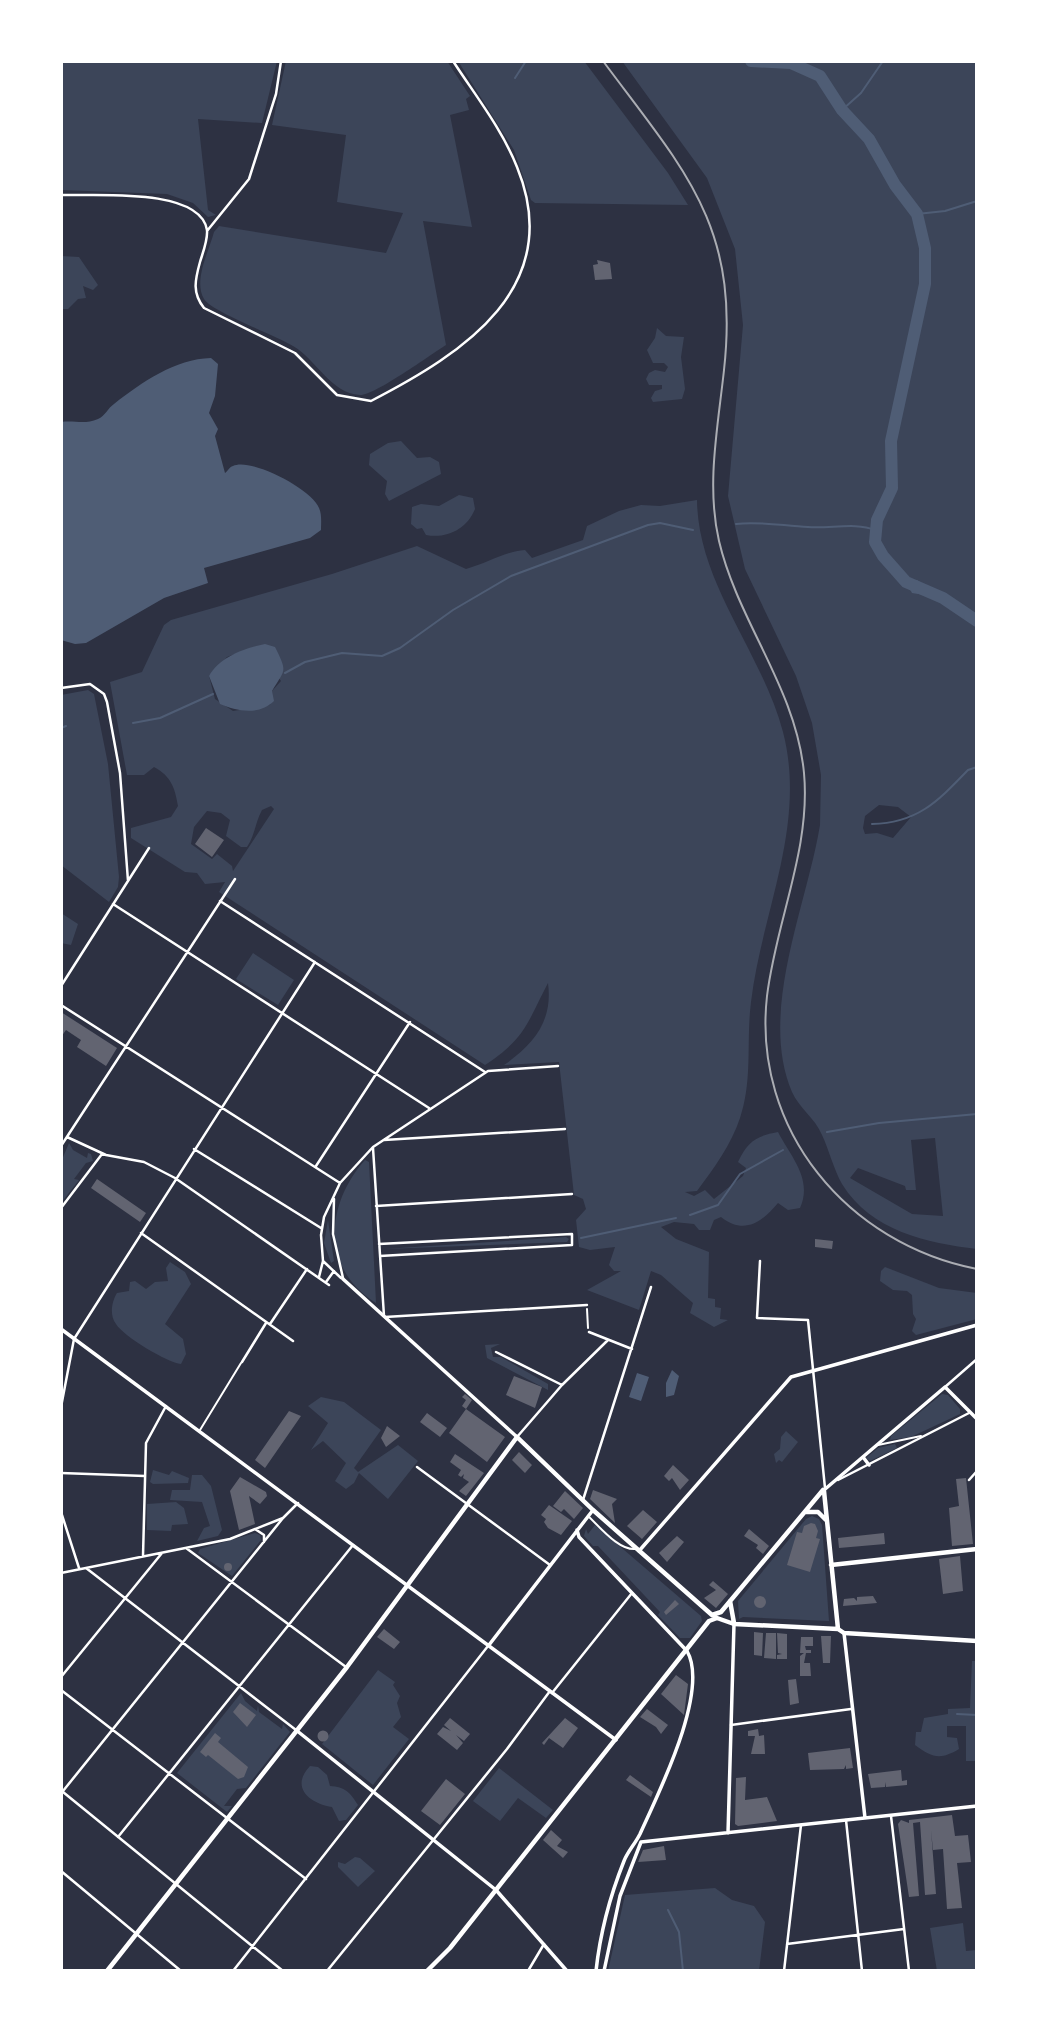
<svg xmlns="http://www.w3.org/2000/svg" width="1038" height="2032" font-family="Cabin,sans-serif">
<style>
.green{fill:#3c4559;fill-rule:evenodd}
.water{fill:#4f5d75}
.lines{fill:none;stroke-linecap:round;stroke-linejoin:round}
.stream{stroke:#4f5d75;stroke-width:2}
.river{stroke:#4f5d75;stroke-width:12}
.building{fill:#626471}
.path{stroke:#fff;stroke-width:2}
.service{stroke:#fff;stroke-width:2}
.minor{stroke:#fff;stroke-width:2.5}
.tertiary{stroke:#fff;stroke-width:3.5}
.secondary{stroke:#fff;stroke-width:4.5}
.rail{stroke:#abadb3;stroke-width:2}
</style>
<rect width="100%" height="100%" fill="#2d3142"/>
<path class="green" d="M61 61H277L262 123 198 119 208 210 216 215 208 217 193 203 167 194 61 190Z
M286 61H447L470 96 466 99 469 110 450 115 472 227 423 221 446 345C430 355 374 396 360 395 330 393 317 360 293 346 275 335 212 312 204 299 193 281 209 251 214 232L219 226 386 253 403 213 337 202 346 135 272 125Z
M458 61H584L668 173 688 205 535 203 531 200 514 150Z
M622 61H977V1249C927 1243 871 1231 842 1184 834 1170 829 1150 822 1135 815 1118 799 1108 792 1092 758 1013 807 905 820 825L821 775 812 723 796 676 745 569 728 496 743 325 735 249 707 178ZM879 805 898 807 911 817 893 838 877 833 865 834 863 828 865 816ZM935 1138 943 1216 912 1214 850 1178 858 1168 905 1186 906 1190H916L911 1140Z
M61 256 79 257 98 285 93 290 83 286 86 298 78 299 68 309H61Z
M657 328 666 336 684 337 681 357 685 389 682 399 653 402 651 398 655 391 662 389V385H649L646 379 649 373 655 370 665 372 668 367 664 363H653L647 350 655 338Z
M401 441 417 458 430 457 439 462 441 474 389 501 385 494 387 481 369 465 370 454 388 443Z
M459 495 473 498 475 509C467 529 447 539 426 535L422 528 417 529 411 524 412 507 421 504 439 506Z
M697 500C698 584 762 652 783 732 807 825 762 911 751 1002 746 1042 753 1079 740 1118 731 1145 714 1168 697 1191L685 1192 694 1196 705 1190 714 1199 743 1176 746 1168 738 1162C748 1141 756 1136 778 1132 791 1157 813 1179 800 1208L788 1210 778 1203C761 1223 744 1235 721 1217L714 1220 710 1230H699L694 1224 674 1222 661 1227 676 1239 709 1252 708 1298 715 1299V1307L721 1308 720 1319 728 1320 714 1327 690 1313 693 1303 661 1275 651 1271 639 1310 587 1290 621 1271H614L609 1265 615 1247 590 1250 579 1247 576 1220 586 1209 583 1199 574 1195 559 1062 504 1065C534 1044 553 1021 548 983 527 1023 526 1038 485 1065L219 892 225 882 205 884 197 873 185 872 131 838V828L171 817 178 806C175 788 171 776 154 767L144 775H127L110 682 142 672 164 625 171 620 332 574 417 546 466 569C488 563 503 552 525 550L532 558 583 540 587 526 619 511 641 505 660 506ZM257 646 281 681 272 691 270 705 233 711 215 699 209 676 227 657ZM271 806 274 809 233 871 232 866 217 854 212 859 191 844 194 827 207 811 221 813 230 820 226 836 241 847H247C255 835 255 823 262 810Z
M88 690 94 694 108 764 119 877 118 887 109 902 61 865V695Z
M61 913 78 924 71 945 61 943Z
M253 953 294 980 278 1005 236 979Z
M69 1143 73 1150 87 1158 88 1153 91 1154 93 1161 86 1163 74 1179 79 1180 61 1203V1162Z
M365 1160 369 1162 376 1303C321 1269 325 1205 365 1160Z
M328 1220 334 1261 331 1263 324 1243Z
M566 1237 569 1239 567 1242 384 1249Z
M170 1262 185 1272 191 1284 165 1324 183 1339 186 1354 181 1364C168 1363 123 1336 116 1324 109 1315 112 1301 117 1293L129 1291 130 1282 135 1281 146 1289 155 1282 168 1281 166 1268Z
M885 1267 939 1288 977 1293V1319L916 1335 912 1331 916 1319 913 1314 912 1295 907 1291 893 1290 880 1281 881 1271Z
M500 1344 491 1348 493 1357H501L548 1384V1390L487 1358 485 1345Z
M942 1394 948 1395 960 1409V1414L911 1437 890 1440 891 1436Z
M321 1397 344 1402 381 1430 354 1468 358 1472 398 1445 418 1461 388 1499 359 1473 354 1483 346 1489 335 1481 346 1463 323 1441 311 1450 328 1423 308 1406Z
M786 1431 798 1442 782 1462 779 1460 776 1463 774 1454 780 1449 781 1437Z
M895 1444 897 1448 870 1461 866 1458 878 1448Z
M153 1470 169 1475 172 1471 189 1478 188 1483 153 1484 150 1482Z
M192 1475H202L211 1486 222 1530 218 1536 197 1541 204 1528 210 1526 202 1502 170 1500 172 1490H190Z
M176 1502 184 1508 188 1524 172 1525 171 1531 147 1530V1504Z
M812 1516 819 1519 822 1525 829 1621 743 1617 739 1619 738 1601 806 1519Z
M595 1525 701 1616 702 1621 690 1638H680L658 1615 660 1612 598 1546H593L584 1536 586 1529 588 1534Z
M255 1533 260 1535 261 1540 232 1576 198 1553 200 1549Z
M972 1661H977V1761H966V1726H947V1737L957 1738 959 1749C941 1760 932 1758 915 1745L916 1732H921L924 1718 948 1714V1709L970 1708Z
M378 1670 395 1682 393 1685 400 1696 397 1703 401 1717 393 1727 409 1739 373 1785 322 1744Z
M241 1693 245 1701 257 1711 258 1705 259 1712 282 1729 283 1724 290 1732 246 1788 237 1789 224 1806H232L227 1812 177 1773Z
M310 1766 318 1767 327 1775 330 1786C345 1787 350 1792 358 1805L346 1820 339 1821 332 1807C309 1803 290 1787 310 1766Z
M499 1768 553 1810 546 1818 518 1798 500 1821 473 1801Z
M355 1857 360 1858 375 1871 358 1887 338 1867V1862L345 1864Z
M715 1888 732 1900 754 1906 765 1922 759 1971H608L625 1895Z
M963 1923 966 1951 977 1950V1971H937L930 1928Z"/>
<path class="water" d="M211 358 218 364 215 396 209 413 218 429 215 436 225 473C228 471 229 467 233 466 250 457 312 489 319 508 322 514 321 524 321 530L310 538 204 568 208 583 164 598 86 643 75 644 61 640V422C75 420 84 425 98 419 105 416 108 408 114 404 142 382 175 359 211 358Z
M917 580 943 598 912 593 906 582Z
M265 644 275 647C288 673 285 669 272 691L274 701C259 716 236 711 220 704L209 676C220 657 244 648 265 644Z
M672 1370 679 1376 674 1395 666 1397V1383Z
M637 1373 649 1377 641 1401 629 1397Z"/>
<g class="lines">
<path class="stream" d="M515 78 526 61
M842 110 861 93 883 61
M917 214 945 211 977 201
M736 524C760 521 784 526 808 527 829 529 856 522 875 530
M974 619 977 615
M285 673 305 662 342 653 382 656 400 648 453 610 511 576 648 525 660 523 693 530
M133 723 160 718 213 694
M61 728 66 726
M872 824C918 823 938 801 968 770L977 767
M827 1132 879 1123 977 1114
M690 1215 718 1205 740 1174 783 1150
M581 1238 676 1218
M957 1714 977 1715
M668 1910 679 1932 683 1971"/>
<path class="river" d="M751 61 791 63 820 76 842 110 869 139 895 185 917 214 925 248V284L891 441 892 488 877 520 875 542 883 556 906 582 943 598 977 621"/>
</g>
<path class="building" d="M597 260 610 263 612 279 595 280 593 265 598 264Z
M206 828 224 840 212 857 195 844Z
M61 1012 117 1048 106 1066 77 1047 81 1040 66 1030 61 1037Z
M97 1179 146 1213 140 1222 91 1188Z
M815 1239 833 1241 832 1249 815 1247Z
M514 1376 542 1387 535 1408 506 1395Z
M465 1394 472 1400 466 1409 462 1406 466 1400 462 1397Z
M466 1409 505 1437 487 1462 449 1433Z
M289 1411 301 1416 265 1468 255 1460Z
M427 1413 447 1428 440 1437 420 1422Z
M387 1426 400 1436 386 1447 381 1438Z
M519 1452 532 1465 525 1473 512 1460Z
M455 1454 484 1473 466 1496 459 1491 469 1482 463 1478 464 1474 461 1477 458 1475 461 1470 450 1462Z
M673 1465 689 1480 680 1490 672 1478 669 1481 664 1476Z
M240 1477 266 1492 267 1496 260 1504 249 1496 255 1524 239 1530 230 1491Z
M966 1478 973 1544 952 1546 949 1508 959 1506 956 1479Z
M593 1490 617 1499 612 1504 615 1523 590 1499Z
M565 1491 583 1508 574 1519 564 1509 561 1512 553 1506Z
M549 1505 572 1521 561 1535 548 1528 544 1522 546 1519 541 1515Z
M643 1510 657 1522 642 1539 627 1526Z
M811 1523 815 1524 818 1531 816 1538 820 1539 810 1572 787 1565 797 1532 802 1533 804 1526Z
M749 1529 769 1546 763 1554 756 1548 758 1545 744 1536Z
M884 1533 885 1544 839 1548 838 1538Z
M677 1536 684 1542 667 1562 659 1553Z
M960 1556 963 1591 943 1594 939 1559Z
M224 1567a4 4 0 1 1 8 0a4 4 0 1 1-8 0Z
M713 1581 728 1594 716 1608 704 1598 716 1590 709 1585Z
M754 1602a6 6 0 1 1 12 0a6 6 0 1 1-12 0Z
M857 1597 873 1596 877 1603 843 1606 844 1599 854 1598 857 1601Z
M675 1600 679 1604 666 1615 664 1612Z
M384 1629 400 1642 394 1649 377 1637Z
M754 1632 763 1633 762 1656 754 1655Z
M766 1633H776V1659L764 1658Z
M777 1633 787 1634V1659H777V1655L782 1654 778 1653Z
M821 1636H831L830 1663H823Z
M801 1637H813V1646H805L806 1650H811V1653H806L804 1663H810L811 1676H800V1656L804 1653H800Z
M676 1675 688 1684 684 1715 661 1694Z
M796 1679 799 1703 790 1705 788 1680Z
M240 1703 256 1715 247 1727 233 1712Z
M647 1709 668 1725 661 1734 656 1727 640 1717Z
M450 1718 470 1734 464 1741 456 1735 463 1743 457 1750 437 1734 443 1727 451 1731 444 1725Z
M565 1718 578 1728 563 1748 549 1738 544 1745 542 1743Z
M758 1729 759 1736 764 1735 765 1754H751L755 1736H748V1731Z
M317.5 1736a5.5 5.5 0 1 1 11 0a5.5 5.5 0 1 1-11 0Z
M215 1733 221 1738 218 1742 248 1767 244 1777 238 1779 208 1755 206 1757 200 1752Z
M850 1748 853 1768 846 1769V1765L844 1769 810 1770 808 1753Z
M901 1770 902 1781 907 1780V1785L886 1787V1782L885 1787 871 1788 868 1774Z
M630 1775 653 1792 651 1797 626 1780Z
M746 1777 745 1800 767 1797 777 1821 738 1826 735 1824 736 1778Z
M446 1779 465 1794 440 1825 421 1811Z
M952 1815 955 1836 968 1835 971 1862 957 1863 962 1908 947 1909 943 1849 933 1850 931 1830 936 1894 925 1895 920 1822 913 1823 919 1896 909 1897 898 1824 901 1820 909 1823V1820Z
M551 1830 562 1840 557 1846 568 1852 563 1858 543 1840Z
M664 1846 666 1860 638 1862 643 1850Z"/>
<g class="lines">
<path class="path" d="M587 1309 588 1328"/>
<path class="service" d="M200 1430 241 1363
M878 1445 921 1436
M588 1516C600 1527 619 1551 636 1549"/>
<path class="minor" d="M61 195C94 196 200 187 207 230 208 240 203 252 200 262 195 280 192 293 204 308L295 353 337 395 371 401C464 353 566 287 517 167 502 129 475 95 453 61
M207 231 249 179 276 94 281 61
M61 688 90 684 104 694 107 702 120 773 128 881
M220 901 485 1072
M113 904 429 1108
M61 986 149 848
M61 1005 340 1183
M67 1137 106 1155 144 1162 175 1178 329 1285
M384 1140 565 1129
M61 1146 235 879
M373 1148 384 1316
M194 1149 321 1228
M316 1166 410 1022
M334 1199 333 1234 343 1278
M376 1206 572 1194
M61 1208 102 1154
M141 1233 293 1341
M379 1244 572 1234V1245L380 1256
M323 1261 341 1278
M760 1261 757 1318 808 1320 825 1488
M319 1277 323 1261 321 1235 324 1217 340 1183 373 1147 488 1071 558 1066
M326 1282 334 1271
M385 1317 587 1305
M270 1324 307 1269
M589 1332 632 1349
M496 1352 562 1385
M242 1362 266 1323
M945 1387 977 1359
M61 1407 74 1339 315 962
M517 1437 562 1385 608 1340
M417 1467 550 1565
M61 1473 145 1476
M838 1480 969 1413
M969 1480 977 1471
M583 1500 651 1287
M61 1512 79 1568
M255 1529 264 1535V1542
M186 1548 346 1667
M143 1556 146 1443 166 1406
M86 1568 296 1730
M61 1573 230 1539 283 1518 298 1503
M61 1677 162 1553
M61 1690 306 1879
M552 1693 632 1593
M731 1725 851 1709
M63 1791 283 1518
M63 1792 283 1971
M976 1806 977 1816
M891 1816 909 1971
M846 1820 862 1971
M118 1837 353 1545
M61 1871 181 1971
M787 1944 904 1929
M233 1971 488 1646
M327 1971 507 1749 550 1691
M528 1971 544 1944
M784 1971 801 1825"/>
<path class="tertiary" d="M343 1279 517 1437
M61 1329 616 1740
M863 1457 869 1465
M824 1490 945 1387 977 1419
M577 1530 579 1537 687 1651C710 1691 658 1794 640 1834 635 1844 628 1851 624 1861 610 1896 600 1934 596 1971
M639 1551 791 1377 977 1325
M844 1633 865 1818
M489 1645 593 1510
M296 1730 496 1890 567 1971
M728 1833 734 1624
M604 1971 620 1896 641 1842 977 1806"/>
<path class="secondary" d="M824 1491 838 1629
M805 1512H818L826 1520
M831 1565 977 1549
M730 1601 734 1623
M838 1629 844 1633 977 1641
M107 1971 347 1667 517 1437 593 1510 712 1615 721 1612 823 1490
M427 1971 450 1948 709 1621 717 1618 734 1624 838 1629"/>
<path class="rail" d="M603 61C684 170 740 225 724 370 718 426 706 485 719 541 738 622 796 688 804 773 811 849 776 921 767 996 752 1130 848 1244 977 1269"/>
</g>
<rect width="1038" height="2032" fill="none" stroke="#ffffff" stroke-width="126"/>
</svg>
